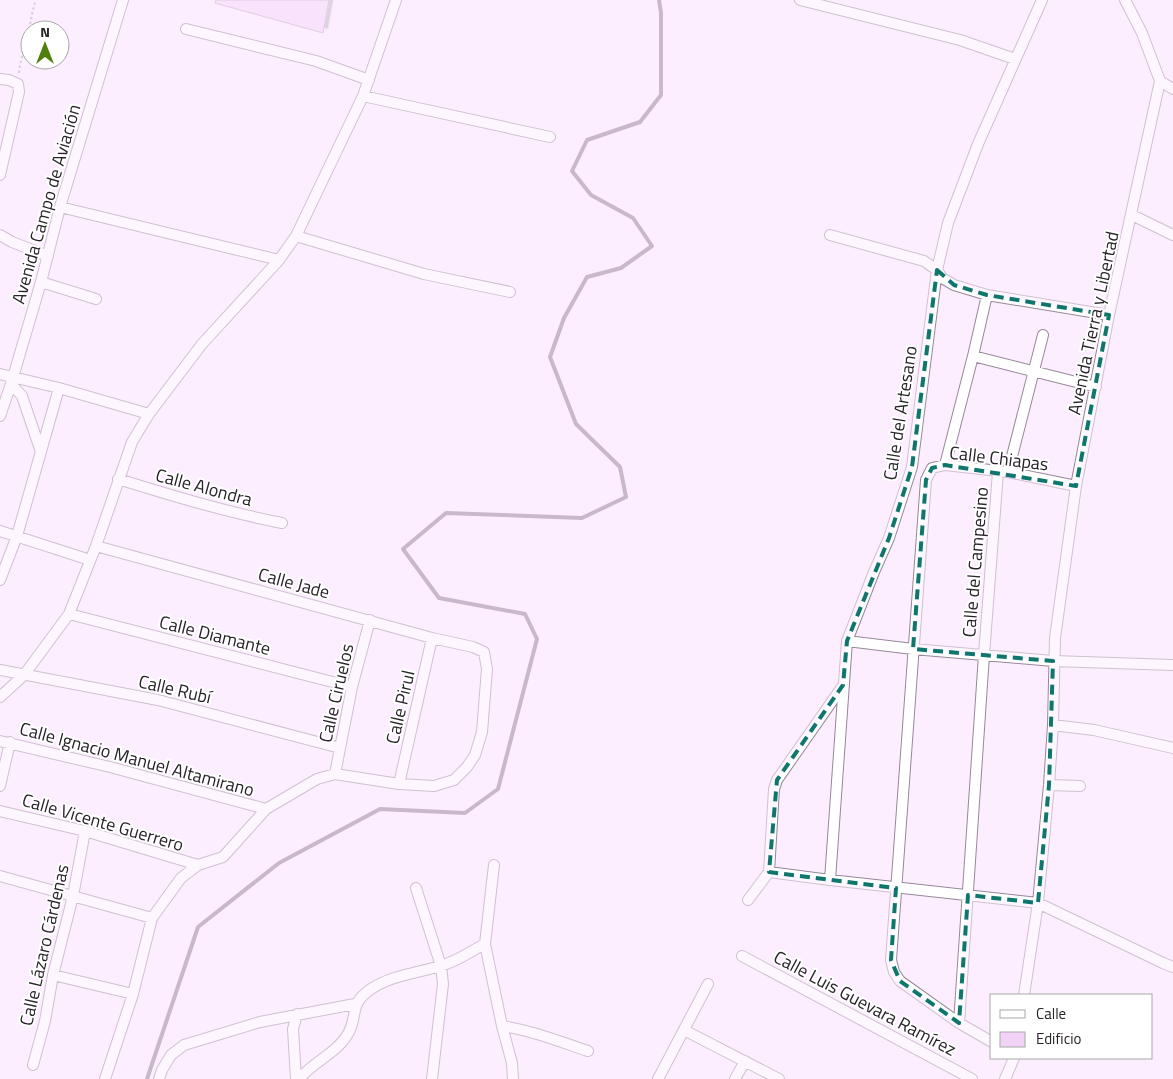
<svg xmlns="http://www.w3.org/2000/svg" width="1173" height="1079" font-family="'Titillium Web',sans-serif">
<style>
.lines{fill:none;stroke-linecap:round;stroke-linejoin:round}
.stream{stroke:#8b738e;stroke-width:4}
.building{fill:#f3d2f8;stroke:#b8a8bb;filter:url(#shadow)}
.street-casing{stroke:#97879a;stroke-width:12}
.path{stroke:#b1a5b3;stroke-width:2;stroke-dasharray:2.5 2.5;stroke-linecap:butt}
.street{stroke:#fff;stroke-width:10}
.marked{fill:none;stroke:#0f766e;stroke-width:4;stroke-dasharray:10 6;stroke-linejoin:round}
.labels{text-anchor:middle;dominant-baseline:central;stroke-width:4;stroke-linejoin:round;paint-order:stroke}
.street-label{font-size:18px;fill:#282229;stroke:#fff}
</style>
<defs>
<filter id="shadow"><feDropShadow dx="4.5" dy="-4.5" stdDeviation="0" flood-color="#0004"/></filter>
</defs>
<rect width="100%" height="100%" fill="#fdeeff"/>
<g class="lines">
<path class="stream" d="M147 1079 198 927 279 863 380 809 465 813 498 789 537 639 525 614 439 598 403 549 446 513 582 518 626 497 620 467 576 424 550 357 564 318 587 277 621 268 652 246 633 218 591 195 572 171 587 140 640 122 661 95V13L659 0"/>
</g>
<path class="building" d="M216 0H329L323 33 215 3Z"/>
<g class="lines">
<defs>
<path id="street" d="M800 0 960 40 1015 59
M186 29 316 61 369 80
M0 79 9 80 18 84 19 92 0 175
M1160 81 1173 89
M363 96 550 137
M60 207 279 260
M1132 215 1173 235
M0 235 12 242 48 256
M830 235 924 261 937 270 942 278 954 285 987 295 1109 315
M296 236 424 274 510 292
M41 282 96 299
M973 356 1096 387
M0 374 59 388 149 414
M11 384 22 396 41 452
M0 416 11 384 41 282 60 207 123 0
M945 465 973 356 987 295
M1008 472 1043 335
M118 479C173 496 226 512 282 523
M0 531 90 560
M96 546 432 638 473 647 484 652 487 669 482 732 475 755 467 767 454 780 434 786 399 784 335 774 317 779 266 809 223 857 198 865 181 878 152 918 133 994 105 1079
M0 580 17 536 59 388
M69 614 352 687
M847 641 913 649 1053 661 1173 665
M0 670 158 700 340 748
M0 697 24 675 69 614 96 546 132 442 149 414 202 344 279 260 296 236 363 96 396 0
M1053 725 1094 730 1173 748
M0 741 110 767 266 809
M335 774 352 687 370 620
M399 784 432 638
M1049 785 1080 786
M0 786 10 742
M0 811 85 831 198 865
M494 865 485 944 502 1026 512 1063 513 1079
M769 872 830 880 1038 903 1163 963 1173 967
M0 876 152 918
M830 880 847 641 874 572 889 538 912 467 937 270 948 223 978 144 1042 0
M416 888 441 966 443 984 432 1079
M748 900 769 872 774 789 777 780 842 687
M742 956 972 1079
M53 975 133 994
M1024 995 1038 903 1049 785 1053 725 1055 638 1076 486 1109 315 1160 81 1142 33 1125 0
M959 1023 984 655 998 472
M502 1026C534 1031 558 1041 588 1051
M684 1030 779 1079
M992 1042 959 1023 900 981 894 972 891 960 926 480 932 468 945 465 1008 472 1076 486
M33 1065 45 1021 53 975 73 896 85 831
M159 1079 162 1070 171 1055 184 1045 260 1022 355 1004
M296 1079 293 1029 297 1014
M299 1079C314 1061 338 1053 349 1032 358 1014 349 1004 371 989 392 975 418 973 440 966 456 962 471 951 485 944
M658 1079 708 984
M735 1079 745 1061
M1005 1079 1014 1058"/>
</defs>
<use href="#street" class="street-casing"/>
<path class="path" d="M19 73C20 58 27 45 29 31 31 20 32 11 36 0"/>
<use href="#street" class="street"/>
</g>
<path d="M0 0H1173V1079H0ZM937 270 954 285 987 295 1109 315 1076 486 945 465 932 468 926 480 913 649 1053 661 1049 785 1038 903 968 895 959 1023 900 981 891 960 896 888 769 872 777 780 843 685 847 641 889 538 912 467Z" fill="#fdeeff" fill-opacity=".55" fill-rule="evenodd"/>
<path class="marked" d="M937 270 954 285 987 295 1109 315 1076 486 945 465 932 468 926 480 913 649 1053 661 1049 785 1038 903 968 895 959 1023 900 981 891 960 896 888 769 872 777 780 843 685 847 641 889 538 912 467Z"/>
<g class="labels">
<g class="street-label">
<text transform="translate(46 204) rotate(-74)">Avenida Campo de Aviación</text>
<text transform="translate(1093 323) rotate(-78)">Avenida Tierra y Libertad</text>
<text transform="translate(900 413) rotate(-81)">Calle del Artesano</text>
<text transform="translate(999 458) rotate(7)">Calle Chiapas</text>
<text transform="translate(204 487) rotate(15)">Calle Alondra</text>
<text transform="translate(975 562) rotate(-85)">Calle del Campesino</text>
<text transform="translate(294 583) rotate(15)">Calle Jade</text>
<text transform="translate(215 635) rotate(14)">Calle Diamante</text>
<text transform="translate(175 689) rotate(13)">Calle Rubí</text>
<text transform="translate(336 693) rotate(-77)">Calle Ciruelos</text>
<text transform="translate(400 707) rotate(-77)">Calle Pirul</text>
<text transform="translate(137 759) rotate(15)">Calle Ignacio Manuel Altamirano</text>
<text transform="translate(103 822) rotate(16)">Calle Vicente Guerrero</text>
<text transform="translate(44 945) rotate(-77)">Calle Lázaro Cárdenas</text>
<text transform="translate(865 1003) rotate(28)">Calle Luis Guevara Ramírez</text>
</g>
</g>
<rect x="990" y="994" width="162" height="65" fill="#ffffff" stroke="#a9a7a9"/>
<rect x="1000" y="1010" width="25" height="8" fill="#ffffff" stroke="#a9a7a9"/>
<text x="1036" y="1019" font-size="15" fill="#282229">Calle</text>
<rect x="1000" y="1032" width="25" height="15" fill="#f3d2f8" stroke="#a9a7a9"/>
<text x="1036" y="1044" font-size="15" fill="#282229">Edificio</text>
<g transform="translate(45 45)"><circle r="24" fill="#ffffff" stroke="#a9a7a9"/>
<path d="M0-4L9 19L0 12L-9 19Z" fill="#507f0c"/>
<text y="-8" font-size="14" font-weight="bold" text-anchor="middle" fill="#282229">N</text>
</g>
</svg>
